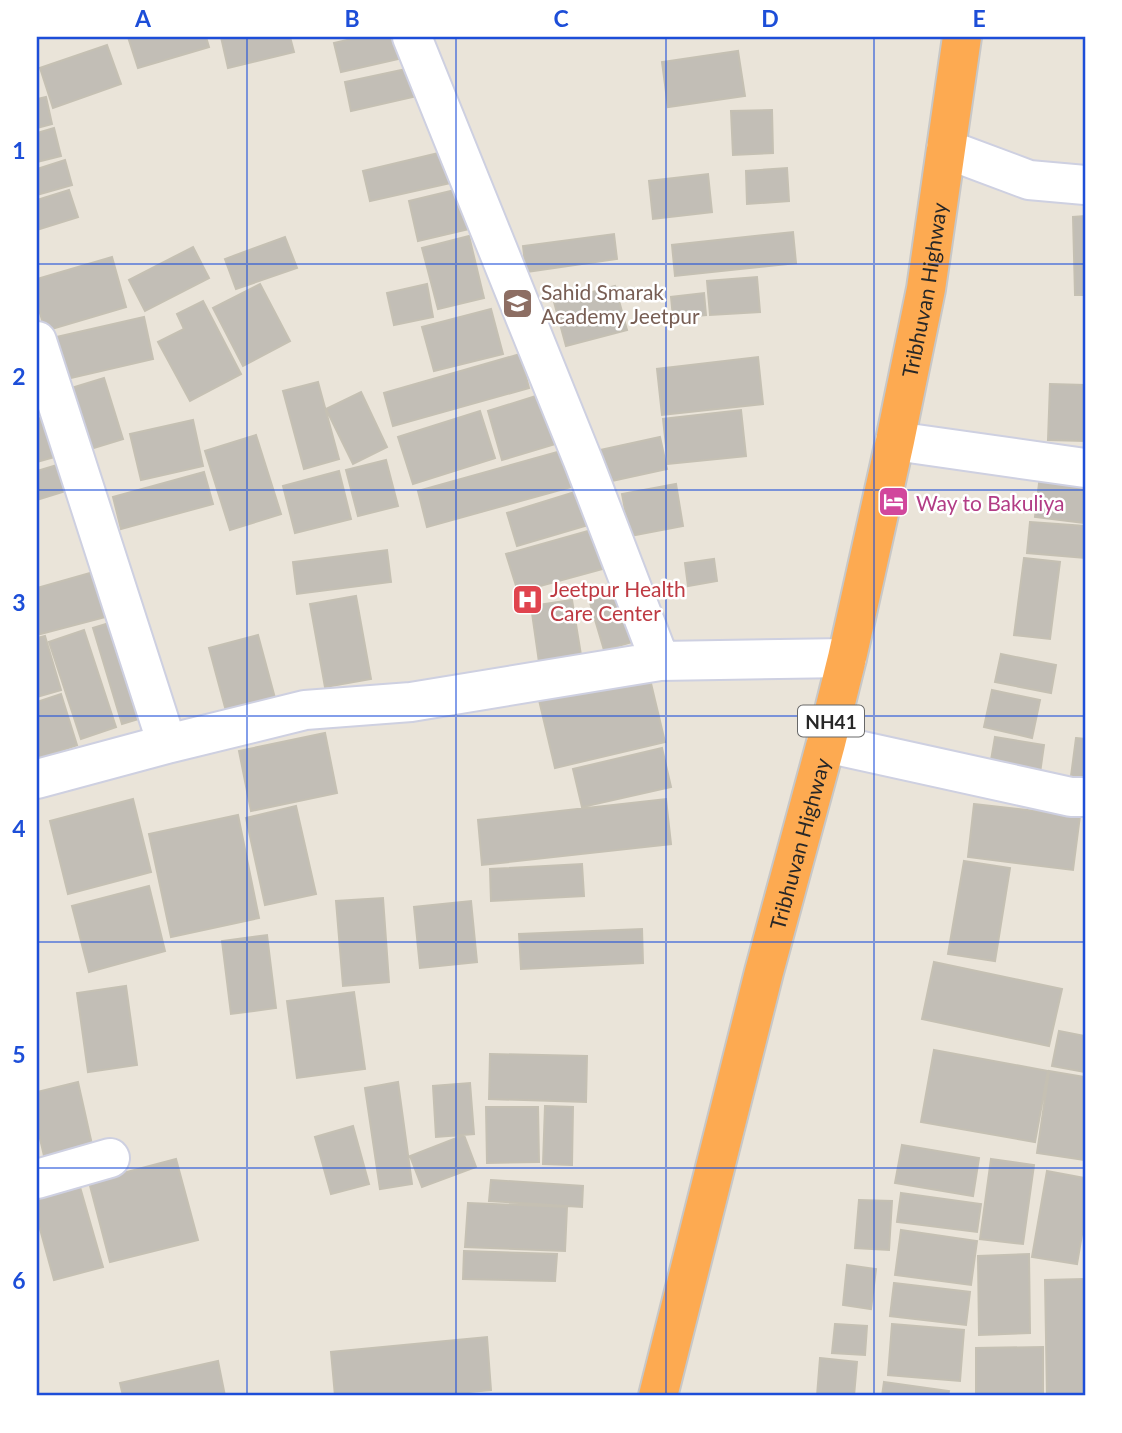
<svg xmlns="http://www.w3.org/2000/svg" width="1122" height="1433" font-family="Lato,sans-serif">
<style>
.building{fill:#c2beb6;stroke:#c5c0b3;stroke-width:2}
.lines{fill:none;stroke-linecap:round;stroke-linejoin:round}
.minor-casing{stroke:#ced0e1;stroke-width:42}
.highway-casing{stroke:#c7c7c7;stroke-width:42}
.minor{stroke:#fff;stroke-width:38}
.highway{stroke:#fdaa51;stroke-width:38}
.grid{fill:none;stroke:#1d4ed8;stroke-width:2;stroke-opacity:0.55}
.labels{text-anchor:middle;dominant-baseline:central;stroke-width:5;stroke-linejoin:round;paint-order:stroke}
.shield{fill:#fff;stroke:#686868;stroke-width:2}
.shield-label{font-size:19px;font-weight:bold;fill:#272727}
.street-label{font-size:21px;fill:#272727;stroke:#fff}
.education-label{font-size:21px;fill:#785e54;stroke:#fff;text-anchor:start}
.hotel-label{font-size:21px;fill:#b23c85;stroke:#fff;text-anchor:start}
.health-label{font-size:21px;fill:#be3a42;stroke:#fff;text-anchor:start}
.neatline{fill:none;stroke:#1d4ed8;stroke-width:2.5}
.grid-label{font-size:23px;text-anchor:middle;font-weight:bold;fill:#1d4ed8}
</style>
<rect width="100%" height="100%" fill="#eae4d9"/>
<path class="building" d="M128 37H206L209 47 138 68Z
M221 37H290L294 52 228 68Z
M360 37H402L407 57 341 72 334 43Z
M107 45 121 84 53 108 40 68Z
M738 51 745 96 668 107 662 62Z
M411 68 417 96 351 111 345 82Z
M46 97 52 124 37 128V99Z
M772 110 773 153 733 155 731 111Z
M54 128 61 156 37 162V133Z
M447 151 455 182 370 201 363 171Z
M65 160 72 185 37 195V169Z
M787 168 789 201 747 204 746 171Z
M708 174 712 212 653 219 649 181Z
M459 189 469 229 418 241 409 201Z
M69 190 78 217 37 230V200Z
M1085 216V295H1075L1073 217Z
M793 232 796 263 675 276 672 245Z
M614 234 617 259 526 272 523 246Z
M469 236 484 298 438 309 422 248Z
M285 237 297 268 236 289 225 259Z
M193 247 209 278 145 311 129 280Z
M112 257 126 307 45 331 37 302V279Z
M757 277 760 312 710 315 707 281Z
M260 284 290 341 243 366 213 308Z
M427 284 433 317 394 325 387 293Z
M615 286 627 330 566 346 554 302Z
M704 293 706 315 673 318 671 297Z
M203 301 241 374 190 401 158 342 184 329 177 314Z
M491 309 503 354 434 371 422 327Z
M144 317 153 359 62 380 52 338Z
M520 354 529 388 393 426 384 393Z
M758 357 763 404 662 415 657 369Z
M104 378 123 439 84 451 65 390Z
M318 382 339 459 304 469 283 391Z
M1050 384 1085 385V441L1048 440Z
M361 392 387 447 353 464 326 409Z
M539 395 555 444 502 460 488 411Z
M741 410 746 456 668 464 663 419Z
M480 411 495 458 413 484 398 437Z
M53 414 65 454 37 462V419Z
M193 420 203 466 141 480 130 434Z
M256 435 281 514 230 530 205 451Z
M660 437 667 469 598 484 591 452Z
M561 451 571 487 427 527 418 491Z
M386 460 398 506 358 516 346 470Z
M67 462 75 488 37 500V471Z
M339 471 351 519 295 533 283 486Z
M204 472 213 504 121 529 113 497Z
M1040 475 1085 480V523L1035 517Z
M676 484 683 526 630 536 622 494Z
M578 491 588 525 517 546 507 513Z
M1030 522 1085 526V558L1027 553Z
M595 529 606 568 518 592 506 554Z
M387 550 391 582 297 594 293 562Z
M1024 558 1060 562 1050 639 1014 635Z
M714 559 717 581 688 586 685 563Z
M97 571 109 616 37 635V588Z
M623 586 639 640 604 650 588 596Z
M356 596 371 679 325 687 310 604Z
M572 600 581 655 539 662 531 606Z
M119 620 148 716 122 724 93 628Z
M84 630 116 727 81 739 49 642Z
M258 635 275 698 226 711 209 648Z
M45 636 61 690 37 697V638Z
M1001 654 1056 665 1051 693 995 682Z
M649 675 665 742 555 768 539 700Z
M992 690 1040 700 1032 738 984 727Z
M61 694 77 745 39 758 37 752V702Z
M325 733 337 793 251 811 239 751Z
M995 737 1044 745 1040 773 990 766Z
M1076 738 1085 739V777L1071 776Z
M662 748 671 787 582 807 573 769Z
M133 799 151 872 68 894 50 821Z
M666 799 671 844 482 865 478 820Z
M974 804 1080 816 1073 870 968 857Z
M296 806 316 894 265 905 246 818Z
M238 815 259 918 171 937 149 834Z
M964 861 1010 868 995 961 948 954Z
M582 864 584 896 491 901 490 869Z
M149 886 165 951 89 972 72 906Z
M383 898 389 982 343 986 336 901Z
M471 901 477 962 420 968 414 907Z
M642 929 643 963 521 969 519 934Z
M267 935 276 1008 231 1014 222 941Z
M934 962 1062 989 1049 1046 922 1019Z
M126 986 137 1065 88 1072 77 993Z
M354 992 365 1069 297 1078 287 1001Z
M1059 1031 1085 1036V1072L1052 1066Z
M934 1050 1048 1071 1035 1142 921 1122Z
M490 1054 587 1056 586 1102 489 1099Z
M1049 1071 1085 1077V1160L1037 1153Z
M78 1082 93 1149 45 1160 37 1126V1092Z
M398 1082 412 1184 380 1189 365 1088Z
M470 1083 474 1134 436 1137 433 1086Z
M545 1106 573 1107 572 1165 543 1164Z
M486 1107H538L539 1162 487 1163Z
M353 1126 369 1184 331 1194 315 1137Z
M464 1135 476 1167 422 1187 410 1156Z
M902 1145 979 1158 973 1196 895 1183Z
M176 1159 198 1240 110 1262 89 1182Z
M991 1159 1034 1165 1023 1244 980 1239Z
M1047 1171 1085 1178V1217L1077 1264 1032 1257Z
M491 1180 583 1186 582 1207 489 1201Z
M80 1187 103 1267 54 1280 37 1218V1199Z
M901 1193 981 1204 977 1232 897 1222Z
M859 1200 892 1201 889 1250 855 1248Z
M468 1203 567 1207 565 1251 465 1247Z
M901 1230 977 1241 971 1285 895 1275Z
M464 1251 557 1254 555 1281 463 1279Z
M1029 1254 1030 1333 979 1335 978 1256Z
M847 1265 876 1269 871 1309 843 1305Z
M1083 1279 1085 1396H1047L1045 1280Z
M894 1283 970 1292 966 1325 890 1316Z
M835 1324 867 1326 865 1355 832 1353Z
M892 1324 964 1330 960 1381 888 1375Z
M487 1337 491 1390 424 1396H335L331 1352Z
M1043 1347V1393L976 1394V1348Z
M820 1358 857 1362 854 1396H817Z
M218 1361 225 1396H123L120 1383Z
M884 1382 949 1391 948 1396H882Z"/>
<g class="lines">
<defs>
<path id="minor" d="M412 37 584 463 660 661
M946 149 1029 180 1085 185
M37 341 167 744
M895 441 1085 468
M826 743 1071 797H1085
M37 779 167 744 305 710 411 702 660 661 847 658
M37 1179 110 1158"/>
<g id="highway">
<path id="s1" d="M658 1396 764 972 826 743 847 658 895 441 926 289 962 37"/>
</g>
</defs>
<use href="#minor" class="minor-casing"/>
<use href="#highway" class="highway-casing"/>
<use href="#minor" class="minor"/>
<use href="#highway" class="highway"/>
</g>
<path class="grid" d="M247 37V1396M456 37V1396M666 37V1396M874 37V1396M37 264H1085M37 490H1085M37 716H1085M37 942H1085M37 1168H1085"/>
<defs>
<symbol id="school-square" viewBox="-11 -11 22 22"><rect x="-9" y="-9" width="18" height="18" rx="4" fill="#8d6e63" stroke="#fff"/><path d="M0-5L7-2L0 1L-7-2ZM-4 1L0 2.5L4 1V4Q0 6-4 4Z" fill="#fff"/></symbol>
<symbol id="hotel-square" viewBox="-11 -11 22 22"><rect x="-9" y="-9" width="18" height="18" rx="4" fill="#d1479c" stroke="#fff"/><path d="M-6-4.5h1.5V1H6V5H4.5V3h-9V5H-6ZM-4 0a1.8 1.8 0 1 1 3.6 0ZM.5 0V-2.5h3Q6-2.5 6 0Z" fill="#fff"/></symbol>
<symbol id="hospital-square" viewBox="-11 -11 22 22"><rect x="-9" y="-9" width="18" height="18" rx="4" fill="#e0444e" stroke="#fff"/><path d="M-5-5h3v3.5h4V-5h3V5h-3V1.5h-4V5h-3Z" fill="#fff"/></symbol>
</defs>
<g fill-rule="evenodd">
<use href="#school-square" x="500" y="286" width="35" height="35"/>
<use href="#hotel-square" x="876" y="484" width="35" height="35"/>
<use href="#hospital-square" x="510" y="582" width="35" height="35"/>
</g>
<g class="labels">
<rect class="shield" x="798" y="705.5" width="66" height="31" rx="5"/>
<g class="shield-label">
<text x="831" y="721">NH41</text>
</g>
<g class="street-label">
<text stroke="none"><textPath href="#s1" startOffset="1138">Tribhuvan Highway</textPath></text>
<text stroke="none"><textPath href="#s1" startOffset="570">Tribhuvan Highway</textPath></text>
</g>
<g class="education-label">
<text x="541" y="291">Sahid Smarak<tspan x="541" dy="24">Academy Jeetpur</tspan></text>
</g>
<g class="hotel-label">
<text x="916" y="502">Way to Bakuliya</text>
</g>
<g class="health-label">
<text x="550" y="588">Jeetpur Health<tspan x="550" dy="24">Care Center</tspan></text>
</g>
</g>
<rect width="1122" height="1433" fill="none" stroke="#ffffff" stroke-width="77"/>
<rect x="38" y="38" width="1046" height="1356" class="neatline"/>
<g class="grid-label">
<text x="143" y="27">A</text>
<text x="352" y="27">B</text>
<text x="561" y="27">C</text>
<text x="770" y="27">D</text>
<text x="979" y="27">E</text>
<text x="19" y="159">1</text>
<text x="19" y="385">2</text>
<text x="19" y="611">3</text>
<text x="19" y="837">4</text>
<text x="19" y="1063">5</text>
<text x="19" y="1289">6</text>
</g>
</svg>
